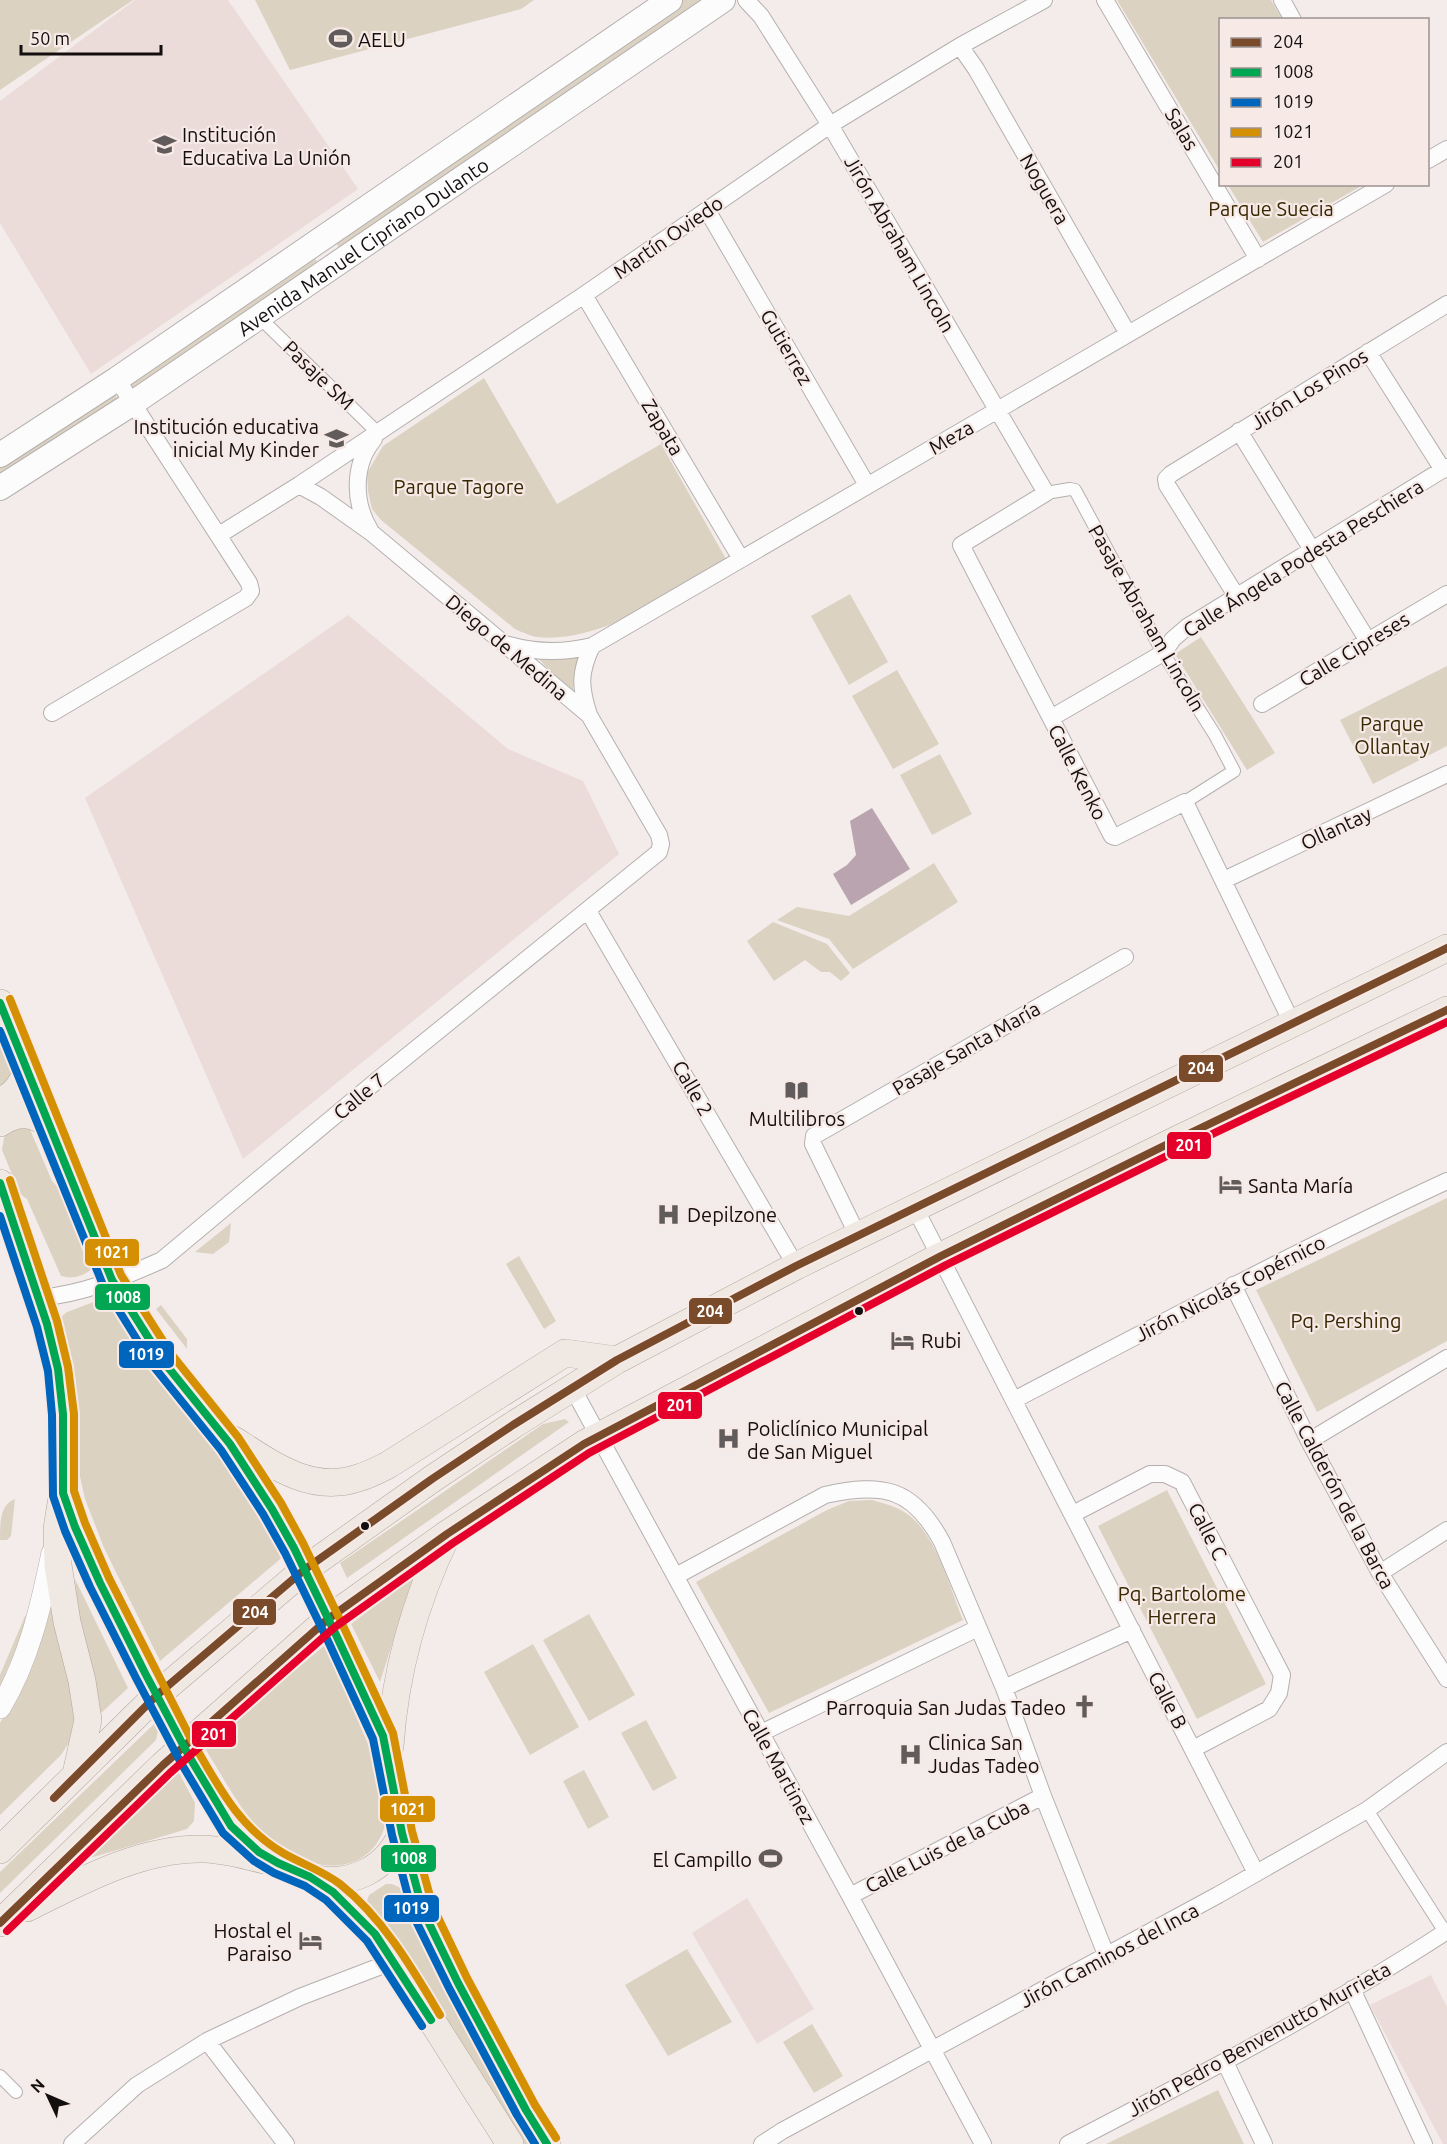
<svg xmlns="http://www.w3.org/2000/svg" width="1447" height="2144" font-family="Ubuntu,sans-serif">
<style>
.built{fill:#ebdcd9}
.green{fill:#dcd2c2}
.water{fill:#b9a4b0}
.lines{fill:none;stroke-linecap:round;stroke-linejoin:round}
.pedestrian-casing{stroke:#b5b0af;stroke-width:14}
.minor-casing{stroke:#b5b0af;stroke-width:18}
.tertiary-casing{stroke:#b5b0af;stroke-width:22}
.secondary-casing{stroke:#b5b0af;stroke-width:26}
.primary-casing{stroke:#b5a79c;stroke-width:28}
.pedestrian{stroke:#fdfcfc;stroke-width:12}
.minor{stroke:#fdfcfc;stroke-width:16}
.tertiary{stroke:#fdfcfc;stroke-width:21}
.secondary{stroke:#fdfcfc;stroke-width:24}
.primary{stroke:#f0e9e3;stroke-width:27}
.bus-1-casing{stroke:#f7e9e6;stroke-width:12}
.bus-2-casing{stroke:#f7e9e6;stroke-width:12}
.bus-3-casing{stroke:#f7e9e6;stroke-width:12}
.bus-4-casing{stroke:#f7e9e6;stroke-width:12}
.bus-5-casing{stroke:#f7e9e6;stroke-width:12}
.bus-1{stroke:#7a4b2a;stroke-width:8}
.bus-2{stroke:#00a651;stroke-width:8}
.bus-3{stroke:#0065bd;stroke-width:8}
.bus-4{stroke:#d58f02;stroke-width:8}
.bus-5{stroke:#e4002b;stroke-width:8}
.bus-dot{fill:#130f0e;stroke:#f7e9e6;stroke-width:2}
.labels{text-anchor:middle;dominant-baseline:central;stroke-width:4.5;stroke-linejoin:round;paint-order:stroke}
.poi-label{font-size:20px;fill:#130f0e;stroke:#f7e9e6;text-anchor:start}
.street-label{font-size:20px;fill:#130f0e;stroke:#f7e9e6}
.park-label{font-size:20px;fill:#362800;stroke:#f7e9e6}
.line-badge{stroke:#f7e9e6;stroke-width:2}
.badge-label{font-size:16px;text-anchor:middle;font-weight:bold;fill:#fff}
</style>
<rect width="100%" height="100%" fill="#f3ecea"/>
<path class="built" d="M135 0H228L358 189 91 374 0 223V101Z
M348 615 508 749 583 781 619 854 243 1159 85 798Z
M747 1898 814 2009 757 2044 692 1933Z
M1431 1975 1447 2007V2144H1443L1370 2005Z"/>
<path class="green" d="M0 0H133L0 90Z
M255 0H534L521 9 290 70Z
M683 0H707L339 248 335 241 338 236Z
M1117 0H1271L1282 19 1220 20V171Z
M1228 185H1363L1263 242Z
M314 257 318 263 140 390 133 388 130 382Z
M484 378 557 504 661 444 726 559 617 622C592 632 564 640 537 637 530 636 522 632 515 629L381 520 372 509 368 491 367 473 383 446Z
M114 394 119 400 0 480V465Z
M850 594 888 662 849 685 811 616Z
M1201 637 1275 753 1247 770 1175 654Z
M581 654 574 672 573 696 538 658Z
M1447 666V746L1373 784 1340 720Z
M897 670 939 744 893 769 852 696Z
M940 754 972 814 932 835 900 775Z
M934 863 958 902 853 969 829 939 777 920 797 907 849 916Z
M773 922 827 944 850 973 841 981 830 972H821L805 960 774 981 747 941Z
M0 1019 20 1070 0 1091Z
M29 1127 52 1181 72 1202 95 1265C88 1275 73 1280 61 1276L27 1199 20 1194 2 1150 4 1138 7 1130Z
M1447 1198V1341L1317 1412 1256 1290Z
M231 1223 229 1242 213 1254 195 1252Z
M519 1256 556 1321 544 1329 506 1264Z
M107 1297 226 1452 285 1555 160 1661 104 1548 85 1499 75 1454 76 1381 62 1322V1316L67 1312Z
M161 1305 187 1339V1349L156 1309Z
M565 1419 569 1422 347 1578 340 1563 543 1424Z
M1167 1490 1266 1684 1197 1719 1098 1526Z
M15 1499 11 1536 7 1540H0C0 1523 0 1504 15 1499Z
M872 1500C886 1504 899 1507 910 1516 937 1538 950 1588 963 1620L769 1713 696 1582 827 1510 849 1501Z
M414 1576 380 1682 351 1624Z
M75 1579 128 1688 99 1715 78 1623Z
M54 1586 76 1711 72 1738 61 1755 0 1815V1723L10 1706Z
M589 1614 635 1695 589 1721 543 1640Z
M25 1616 30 1618 0 1686V1675Z
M533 1644 579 1727 530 1755 484 1672Z
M325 1645 382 1776C385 1791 390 1812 385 1826 369 1877 314 1873 278 1846 245 1822 226 1781 204 1747Z
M646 1720 677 1778 653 1791 621 1733Z
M154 1724 158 1731 156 1740 0 1893V1872Z
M177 1769 195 1803 194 1821 187 1829 87 1859Z
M584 1770 609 1817 588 1829 563 1781Z
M386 1884H392L401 1888 412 1916 545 2144H519L368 1910 366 1904 369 1895Z
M687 1949 732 2022 668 2056 625 1985Z
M812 2024 843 2076 814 2093 783 2042Z
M1218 2090 1244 2144H1106Z"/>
<path class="water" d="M872 808 910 869 851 905 833 874 847 865 856 855 850 821Z"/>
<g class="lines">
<defs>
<path id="pedestrian" d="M259 317 378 433
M1046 493 1070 489 1075 490 1163 653 1215 735 1234 771 1185 802
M1367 1810 1445 1932
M0 2076 16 2092"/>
<path id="minor" d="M746 0 761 16 830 125 1046 493 961 545 1112 836 1115 837 1185 802 1292 1023
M1105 0 1258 259
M1282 0 1293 20
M960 46 976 69 1128 334
M1428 160 1447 149
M707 210 867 485
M584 295 741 559
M1368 352 1443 470
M1239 431 1368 641
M370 530C353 502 353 464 374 439
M219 535 299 485 584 295 830 125 960 46 1044 0
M1237 597 1167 485 1166 479 1171 474 1447 304
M509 645C537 653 564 653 592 646L1386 184
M1262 704 1447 594
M52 713 246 598 251 591 249 583 117 379
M589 715C580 687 579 673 592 646
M1051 718 1163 653 1173 639 1187 627 1447 467
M1224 880 1447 774
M588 911 796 1266
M915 1208 1256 1873
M858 1236 813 1144 814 1136 1125 957
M1233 1285 1309 1441 1380 1573 1447 1679
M39 1298C82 1294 122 1278 162 1260L380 1078 659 852 661 844 659 835 589 715 373 534 321 497 299 485
M573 1389 850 1896 983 2144
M1014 1400C1158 1325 1300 1249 1447 1181
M1309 1441 1447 1358
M1073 1514 1150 1474H1165L1182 1482 1282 1675 1279 1693 1269 1709 1193 1749
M1380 1573 1447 1530
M676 1576 825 1495C883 1482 913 1488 942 1542L1004 1688 1043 1796 1107 1957
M1004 1688 1132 1630
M761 1733 978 1628
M850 1896 1043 1796
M1352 1989 1424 2144
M207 2041 286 2144
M1225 2062 1264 2144
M72 2144 137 2085 207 2041 300 1997 394 1961
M762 2144 782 2131 1218 1895 1367 1810 1447 1752
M1068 2144C1197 2077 1326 2010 1447 1931"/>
<path id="tertiary" d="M0 1708C29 1660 41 1606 52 1553"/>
<g id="secondary">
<path d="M0 455 117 379 670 0"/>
<path id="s1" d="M0 488 133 403 723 0"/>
</g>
<path id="primary" d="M0 1003 112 1280 163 1361 230 1444 272 1509 294 1548 337 1637 383 1736 402 1833 423 1911 458 1983 526 2110 547 2144
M0 1101C15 1095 21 1085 27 1071
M0 1123C18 1111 34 1112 51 1127
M0 1183 47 1324 58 1369 63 1414V1493L75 1527 100 1583 145 1673 190 1758 231 1826 259 1852 278 1863 310 1877 333 1892 375 1934 394 1961 510 2144
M234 1440C271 1464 311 1494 358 1478 369 1475 378 1470 388 1465L565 1353 617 1360
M62 1497 57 1529 58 1565 67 1622 82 1681 88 1720 76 1774
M390 1746C395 1673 415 1601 447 1535
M0 1850 157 1695 304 1570 432 1479 513 1425 617 1360 796 1266 1447 948
M311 1878C350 1887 386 1870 402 1833
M27 1908C81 1881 142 1847 205 1849 225 1850 245 1855 264 1860
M0 1923 163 1765 328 1619 447 1534 584 1444 941 1256 1178 1139 1447 1010"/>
</defs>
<use href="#pedestrian" class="pedestrian-casing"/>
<use href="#minor" class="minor-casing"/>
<use href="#tertiary" class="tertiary-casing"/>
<use href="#secondary" class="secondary-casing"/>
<use href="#primary" class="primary-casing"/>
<use href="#pedestrian" class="pedestrian"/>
<use href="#minor" class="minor"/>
<use href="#tertiary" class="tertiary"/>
<use href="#secondary" class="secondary"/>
<use href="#primary" class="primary"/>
<defs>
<path id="bus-1" d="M54 1798 157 1695 304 1570 432 1479 513 1425 617 1360 796 1266 1447 948
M0 1923 163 1765 328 1619 447 1534 584 1444 941 1256 1178 1139 1447 1010"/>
<path id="bus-2" d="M0 1003 112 1280 163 1361 230 1444 272 1509 294 1548 337 1637 383 1736 402 1833 423 1911 458 1983 526 2110 547 2144
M0 1183 47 1324 58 1369 63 1414V1493L75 1527 100 1583 145 1673 190 1758 231 1826 259 1852 278 1863 310 1877 333 1892 375 1934 431 2020"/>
<path id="bus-3" d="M0 1031 103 1285 154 1367 221 1450 263 1514 285 1553 328 1641 373 1739 392 1835 413 1915 449 1988 517 2115 535 2144
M0 1216 37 1327 48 1371 52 1415 53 1496 65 1531 90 1587 136 1678 181 1763 223 1833 254 1861 274 1873 305 1886 326 1900 367 1941 422 2026"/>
<path id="bus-4" d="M10 999 121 1275 172 1355 238 1437 281 1503 303 1543 346 1632 393 1733 412 1831 433 1907 467 1978 535 2105 556 2138
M10 1180 57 1321 68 1367 74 1414V1491L85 1523 109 1578 192 1741
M199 1753C222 1793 242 1829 283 1853 302 1864 323 1871 340 1884 383 1918 412 1968 440 2015"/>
<path id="bus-5" d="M7 1931 170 1773 335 1627 453 1543 589 1453 946 1265 1183 1148 1447 1022"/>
</defs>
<use href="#bus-1" class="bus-1-casing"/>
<use href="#bus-2" class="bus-2-casing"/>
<use href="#bus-3" class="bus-3-casing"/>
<use href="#bus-4" class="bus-4-casing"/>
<use href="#bus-5" class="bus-5-casing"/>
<use href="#bus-1" class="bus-1"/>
<use href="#bus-2" class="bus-2"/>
<use href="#bus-3" class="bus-3"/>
<use href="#bus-4" class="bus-4"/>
<use href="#bus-5" class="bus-5"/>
</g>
<defs>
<symbol id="stadium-bare" viewBox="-9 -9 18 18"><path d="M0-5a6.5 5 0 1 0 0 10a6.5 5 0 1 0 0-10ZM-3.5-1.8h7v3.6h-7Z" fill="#615c5b" stroke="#f7e9e6" stroke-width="2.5" paint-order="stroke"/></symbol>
<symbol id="school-bare" viewBox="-9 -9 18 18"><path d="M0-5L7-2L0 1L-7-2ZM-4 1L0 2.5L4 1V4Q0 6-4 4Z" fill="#615c5b" stroke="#f7e9e6" stroke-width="2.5" paint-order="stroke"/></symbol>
<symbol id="library-bare" viewBox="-9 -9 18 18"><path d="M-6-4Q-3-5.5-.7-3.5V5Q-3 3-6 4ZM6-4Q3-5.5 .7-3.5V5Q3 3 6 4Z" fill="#615c5b" stroke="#f7e9e6" stroke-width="2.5" paint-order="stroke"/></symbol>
<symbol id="hotel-bare" viewBox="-9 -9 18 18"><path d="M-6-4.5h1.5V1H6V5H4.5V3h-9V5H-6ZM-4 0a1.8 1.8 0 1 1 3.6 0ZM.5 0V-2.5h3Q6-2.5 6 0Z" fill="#615c5b" stroke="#f7e9e6" stroke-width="2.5" paint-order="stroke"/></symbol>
<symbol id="hospital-bare" viewBox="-9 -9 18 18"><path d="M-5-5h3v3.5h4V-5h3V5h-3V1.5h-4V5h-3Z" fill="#615c5b" stroke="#f7e9e6" stroke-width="2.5" paint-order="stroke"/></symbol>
<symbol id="church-bare" viewBox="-9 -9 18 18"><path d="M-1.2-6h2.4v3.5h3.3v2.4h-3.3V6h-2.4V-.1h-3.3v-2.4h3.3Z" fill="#615c5b" stroke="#f7e9e6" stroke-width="2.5" paint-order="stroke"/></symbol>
</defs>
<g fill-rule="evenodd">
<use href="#stadium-bare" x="324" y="22" width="33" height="33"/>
<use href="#school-bare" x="148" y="128" width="33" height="33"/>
<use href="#school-bare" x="320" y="422" width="33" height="33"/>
<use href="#library-bare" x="780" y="1074" width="33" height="33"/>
<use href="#hotel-bare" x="1214" y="1168" width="33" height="33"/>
<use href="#hospital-bare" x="652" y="1198" width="33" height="33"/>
<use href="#hotel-bare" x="886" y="1324" width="33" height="33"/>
<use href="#hospital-bare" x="712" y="1422" width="33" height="33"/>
<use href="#church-bare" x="1068" y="1690" width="33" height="33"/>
<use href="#hospital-bare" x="894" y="1738" width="33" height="33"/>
<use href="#stadium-bare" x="754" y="1842" width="33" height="33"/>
<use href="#hotel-bare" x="294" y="1924" width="33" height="33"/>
</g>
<g class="bus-dot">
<circle cx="859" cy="1311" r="5"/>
<circle cx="365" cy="1526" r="5"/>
</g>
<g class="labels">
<g class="poi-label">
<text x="358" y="39">AELU</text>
<text x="182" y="134">Institución<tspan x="182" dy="23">Educativa La Unión</tspan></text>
<text x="319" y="426" text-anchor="end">Institución educativa<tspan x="319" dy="23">inicial My Kinder</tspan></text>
<text x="797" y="1118" text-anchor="middle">Multilibros</text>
<text x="1248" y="1185">Santa María</text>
<text x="687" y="1214">Depilzone</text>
<text x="921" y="1340">Rubi</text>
<text x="747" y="1428">Policlínico Municipal<tspan x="747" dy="23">de San Miguel</tspan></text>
<text x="1066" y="1707" text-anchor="end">Parroquia San Judas Tadeo</text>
<text x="928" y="1742">Clinica San<tspan x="928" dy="23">Judas Tadeo</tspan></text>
<text x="752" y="1859" text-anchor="end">El Campillo</text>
<text x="292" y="1930" text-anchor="end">Hostal el<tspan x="292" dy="23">Paraiso</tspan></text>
</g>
<g class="street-label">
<text transform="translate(1182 129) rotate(59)">Salas</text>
<text transform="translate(1045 189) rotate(60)">Noguera</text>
<text transform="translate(668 237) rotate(-35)">Martín Oviedo</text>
<text transform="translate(900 244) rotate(60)">Jirón Abraham Lincoln</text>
<text stroke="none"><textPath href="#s1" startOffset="436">Avenida Manuel Cipriano Dulanto</textPath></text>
<text transform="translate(787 347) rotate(60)">Gutierrez</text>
<text transform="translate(319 375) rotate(44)">Pasaje SM</text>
<text transform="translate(1309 389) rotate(-32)">Jirón Los Pinos</text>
<text transform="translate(663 427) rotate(59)">Zapata</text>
<text transform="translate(951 437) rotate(-30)">Meza</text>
<text transform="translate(1303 558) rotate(-32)">Calle Ángela Podesta Peschiera</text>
<text transform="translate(1147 618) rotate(60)">Pasaje Abraham Lincoln</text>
<text transform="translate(507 647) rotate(40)">Diego de Medina</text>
<text transform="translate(1354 649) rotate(-31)">Calle Cipreses</text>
<text transform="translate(1078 772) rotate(63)">Calle Kenko</text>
<text transform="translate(1336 828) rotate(-25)">Ollantay</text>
<text transform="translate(966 1048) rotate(-30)">Pasaje Santa María</text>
<text transform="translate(693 1088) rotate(60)">Calle 2</text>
<text transform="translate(359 1096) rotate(-40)">Calle 7</text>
<text transform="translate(1230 1288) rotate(-27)">Jirón Nicolás Copérnico</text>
<text transform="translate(1335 1485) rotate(62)">Calle Calderón de la Barca</text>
<text transform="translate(1208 1531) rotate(63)">Calle C</text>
<text transform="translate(1168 1700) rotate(63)">Calle B</text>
<text transform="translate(779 1766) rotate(61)">Calle Martinez</text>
<text transform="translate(947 1846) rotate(-27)">Calle Luis de la Cuba</text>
<text transform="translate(1109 1955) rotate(-28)">Jirón Caminos del Inca</text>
<text transform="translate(1259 2039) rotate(-29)">Jirón Pedro Benvenutto Murrieta</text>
</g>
<g class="park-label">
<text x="1271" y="208">Parque Suecia</text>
<text x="459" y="486">Parque Tagore</text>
<text x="1392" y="723">Parque<tspan x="1392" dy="23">Ollantay</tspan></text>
<text x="1346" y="1320">Pq. Pershing</text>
<text x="1182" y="1593">Pq. Bartolome<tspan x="1182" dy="23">Herrera</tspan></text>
</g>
</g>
<g class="line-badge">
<rect x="1178" y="1054" width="46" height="29" rx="6" fill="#7a4b2a"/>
<rect x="1166" y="1131" width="46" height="29" rx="6" fill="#e4002b"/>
<rect x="84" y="1238" width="56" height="29" rx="6" fill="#d58f02"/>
<rect x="94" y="1283" width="57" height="28" rx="6" fill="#00a651"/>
<rect x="688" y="1297" width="45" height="28" rx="6" fill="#7a4b2a"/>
<rect x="118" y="1340" width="57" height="29" rx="6" fill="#0065bd"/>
<rect x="657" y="1391" width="46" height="29" rx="6" fill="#e4002b"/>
<rect x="232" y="1598" width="45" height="28" rx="6" fill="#7a4b2a"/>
<rect x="191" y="1720" width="46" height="28" rx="6" fill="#e4002b"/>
<rect x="379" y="1795" width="57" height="28" rx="6" fill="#d58f02"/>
<rect x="380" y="1844" width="57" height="29" rx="6" fill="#00a651"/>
<rect x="383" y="1894" width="57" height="29" rx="6" fill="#0065bd"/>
</g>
<g class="badge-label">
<text x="1201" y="1074">204</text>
<text x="1189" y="1151">201</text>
<text x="112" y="1258">1021</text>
<text x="123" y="1303">1008</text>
<text x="710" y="1317">204</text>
<text x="146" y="1360">1019</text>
<text x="680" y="1411">201</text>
<text x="255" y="1618">204</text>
<text x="214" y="1740">201</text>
<text x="408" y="1815">1021</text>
<text x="409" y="1864">1008</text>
<text x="411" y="1914">1019</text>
</g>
<rect x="1219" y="18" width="210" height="168" fill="#f7e9e6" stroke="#9c9290" stroke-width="1.5"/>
<rect x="1231" y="38" width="30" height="9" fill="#7a4b2a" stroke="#9c9290" stroke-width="1.5"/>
<text x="1273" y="48" font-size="18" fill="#130f0e">204</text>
<rect x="1231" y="68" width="30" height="9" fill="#00a651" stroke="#9c9290" stroke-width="1.5"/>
<text x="1273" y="78" font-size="18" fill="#130f0e">1008</text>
<rect x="1231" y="98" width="30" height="9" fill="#0065bd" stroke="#9c9290" stroke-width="1.5"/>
<text x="1273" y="108" font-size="18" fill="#130f0e">1019</text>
<rect x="1231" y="128" width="30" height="9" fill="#d58f02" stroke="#9c9290" stroke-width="1.5"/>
<text x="1273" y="138" font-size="18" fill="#130f0e">1021</text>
<rect x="1231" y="158" width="30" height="9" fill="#e4002b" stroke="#9c9290" stroke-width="1.5"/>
<text x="1273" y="168" font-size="18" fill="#130f0e">201</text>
<g transform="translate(48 2096) rotate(314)" stroke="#f7e9e6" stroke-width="4.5" paint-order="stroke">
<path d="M0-4.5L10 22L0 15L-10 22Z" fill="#130f0e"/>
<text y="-9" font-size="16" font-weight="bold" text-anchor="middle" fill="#130f0e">N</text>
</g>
<path d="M21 45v9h140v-9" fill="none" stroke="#130f0e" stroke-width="3"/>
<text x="30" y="45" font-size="18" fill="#130f0e" stroke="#f7e9e6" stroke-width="4.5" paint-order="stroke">50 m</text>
</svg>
